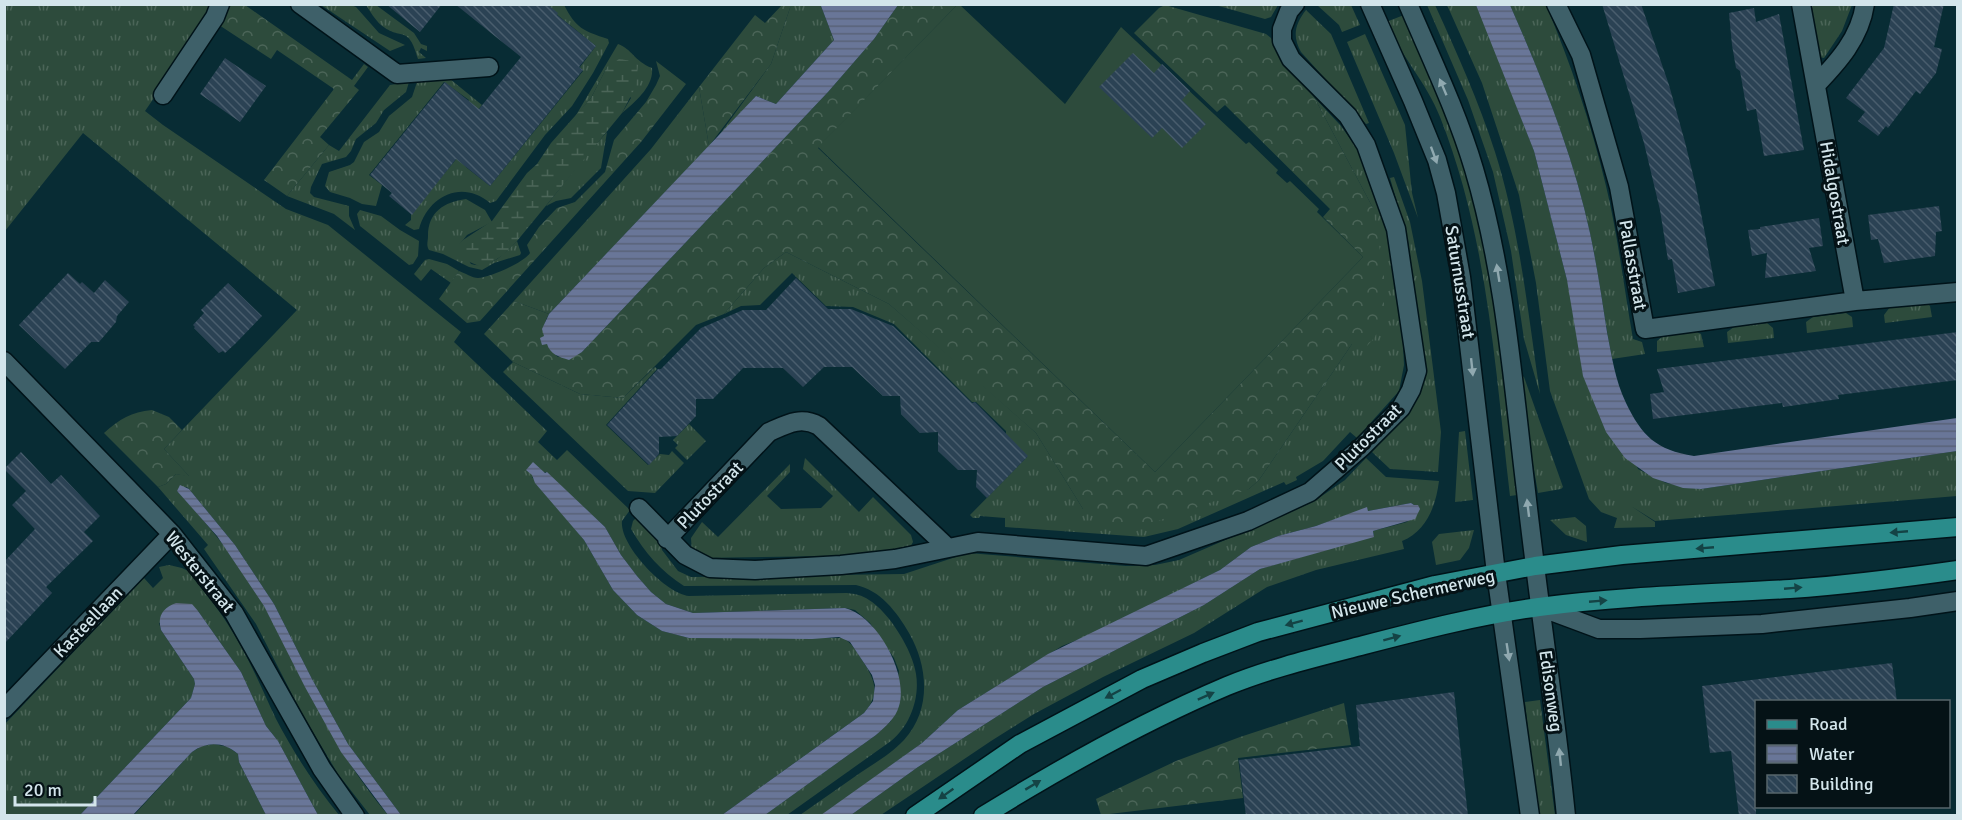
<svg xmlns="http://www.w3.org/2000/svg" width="1962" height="820" font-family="Signika,sans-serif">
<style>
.grass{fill:url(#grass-tufts)}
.forest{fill:url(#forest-crowns)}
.wetland{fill:url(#wetland-marsh)}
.pitch{fill:#2d4b3c}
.water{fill:url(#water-rules)}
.building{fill:url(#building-back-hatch)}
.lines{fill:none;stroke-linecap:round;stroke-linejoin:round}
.minor-casing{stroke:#001319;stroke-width:21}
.major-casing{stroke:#001319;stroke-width:21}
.minor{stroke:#3e6069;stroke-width:18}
.major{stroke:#2a8c8b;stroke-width:18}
.oneway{fill:#90a9b0}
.oneway2{fill:#144345}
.labels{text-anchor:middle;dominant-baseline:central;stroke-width:6;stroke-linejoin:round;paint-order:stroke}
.street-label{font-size:18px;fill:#d3e5eb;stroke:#051216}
</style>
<defs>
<pattern id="grass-tufts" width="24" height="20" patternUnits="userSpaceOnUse" patternTransform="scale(1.5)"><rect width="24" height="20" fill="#2d4b3c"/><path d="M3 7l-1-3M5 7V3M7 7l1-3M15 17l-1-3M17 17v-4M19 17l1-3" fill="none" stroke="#4b6558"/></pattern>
<pattern id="forest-crowns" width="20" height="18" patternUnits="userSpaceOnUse" patternTransform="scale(1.5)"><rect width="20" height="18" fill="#2d4b3c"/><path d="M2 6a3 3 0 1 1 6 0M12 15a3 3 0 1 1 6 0" fill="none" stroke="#4b6558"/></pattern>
<pattern id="wetland-marsh" width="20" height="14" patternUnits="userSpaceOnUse" patternTransform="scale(1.5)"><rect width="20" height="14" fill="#2d4b3c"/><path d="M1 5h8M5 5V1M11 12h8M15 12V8" fill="none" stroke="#4b6558"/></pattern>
<pattern id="water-rules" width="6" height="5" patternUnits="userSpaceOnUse" patternTransform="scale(1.5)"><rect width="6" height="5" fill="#697698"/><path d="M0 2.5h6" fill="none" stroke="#586277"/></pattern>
<pattern id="building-back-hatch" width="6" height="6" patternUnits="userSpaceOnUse" patternTransform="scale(1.5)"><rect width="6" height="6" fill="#2b4254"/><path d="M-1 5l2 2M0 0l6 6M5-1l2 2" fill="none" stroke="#495d6d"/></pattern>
</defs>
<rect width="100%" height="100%" fill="#082c34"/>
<path class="grass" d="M4 5H210L213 6 211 15 145 111 163 125 286 209 328 225 461 332 454 342 547 431 538 442 557 460 567 450 630 510 622 521C619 545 666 594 689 596L847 593C855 594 862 595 869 600 889 612 913 651 916 674 920 698 910 726 891 741L787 815H765L876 735 891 721 899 671 894 658 870 623 855 610 845 608 693 613 666 604 651 592 637 576 621 555 605 527 546 472 532 477 584 540 613 590 637 615 662 631 689 638H843C852 643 857 652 862 660 875 680 881 693 864 713L722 815H401L348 744 312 679 274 604 235 545 189 489 187 487 177 491C210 526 241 565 265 607 304 679 335 753 388 815H370L338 774 301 712 256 624 204 549 208 545 158 487 166 484 176 474 189 476 164 449 297 310 83 133 5 231Z
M321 5H351L356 7 379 33 405 45 390 51Z
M366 5H376L414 33 421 44 427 46V51L421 48 419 52 426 58 418 59C408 23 402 42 381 25 375 20 370 11 366 5Z
M545 5H564C576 28 583 31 608 39L609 43 593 73 572 106 545 135 496 201 490 203C462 179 428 196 419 229L414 230 405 225 411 220V214L458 157 467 168 490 186 583 71 580 67 596 46Z
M791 5H823L821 6 834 40 776 104 756 96 717 138 771 64Z
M1215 5H1278L1271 17 1265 19Z
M1317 5H1351L1360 25 1342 32 1339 25Z
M1427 5H1435C1457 53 1479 102 1495 152 1520 231 1528 313 1540 394L1524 339 1511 251 1493 172 1468 100Z
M1447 5H1476L1485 24 1534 151 1567 280 1638 469 1666 483 1701 489 1957 451V496L1655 521 1631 506 1655 522V527L1614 528 1617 518 1601 512 1589 499 1550 391 1536 283 1519 195 1482 83Z
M1510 5H1546C1571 64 1591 124 1606 186 1618 236 1624 288 1633 339L1642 342 1645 354 1612 359C1604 317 1599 274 1590 233 1573 154 1542 78 1510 5Z
M1810 5H1852L1842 31 1824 58 1819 57Z
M1306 10 1331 34 1369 123 1366 124 1301 52C1292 36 1295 24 1306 10Z
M1404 15 1444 104 1472 190 1496 303 1517 495 1510 496C1495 368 1488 238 1440 117 1427 83 1400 55 1386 22Z
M1365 34 1405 125 1412 193 1418 218 1394 153 1347 42Z
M618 44C632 49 634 61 652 68 654 86 635 102 622 113L631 98 607 67 591 98 575 117Z
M450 79 482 105 477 111 467 103 469 100 444 82 369 175 382 185 376 206 362 204 350 198 330 192 325 186 329 172 350 165 354 162 364 142 379 132 389 116 412 97 417 82Z
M409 82 406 92 384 110 376 123 356 139 351 151 346 157 322 164 311 187 310 193 314 197 349 206V216L355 230 334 214 287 196 329 145 339 151 390 85Z
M699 87 709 146 549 314 514 301 651 149Z
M1314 97 1341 126 1358 150 1368 175 1387 234 1403 344 1404 365 1399 391 1357 438 1350 432 1323 461 1296 477 1297 480 1286 485 1284 482 1178 529 1144 537 1005 527V518L980 516 979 518H973L970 515 1027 457 1006 435V431L976 402H972L894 324 853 307 826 306 792 273 760 305 741 306 724 314 764 268 786 252 889 304 970 374 1036 433 1083 509 1249 489 1259 480 1352 344 1373 208Z
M607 132 601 168 571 198 556 201 546 206 587 154Z
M1394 177 1410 222 1422 281 1441 432 1438 472 1390 469 1372 452 1402 419 1424 370 1423 345 1408 241 1390 178Z
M466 199 485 210 492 222 467 235 459 245 471 264C491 270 504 253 517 241L521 253 520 255 494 263 482 270 469 267 443 254 429 250C426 245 428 242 428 236 428 212 444 202 466 199Z
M360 210 381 216 400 230 419 241 418 256 413 264 409 265 360 226 357 214Z
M429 259 447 264 459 271 451 283 431 269 421 281 414 274 425 260Z
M1927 303 1930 306 1932 317 1885 323 1884 315 1890 307Z
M1846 313 1852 317 1853 327 1807 333 1806 322 1813 317Z
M1767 323 1773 328 1774 338 1728 343 1727 332 1734 327Z
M1697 332 1701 334 1704 347 1657 352V341L1663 336Z
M513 362 580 394 623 398 655 367 657 369 606 425 648 465 660 454 669 455 672 451 684 463 655 493 628 491 503 372Z
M1521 375 1524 377 1563 487 1561 489 1538 493 1518 378Z
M689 424 706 441 687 460 675 448 678 445 673 440Z
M1465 431 1473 500 1455 502 1459 432Z
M805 458 859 512 873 497 911 535 913 542 909 549 899 555 698 558 692 554 691 538 702 522 718 537 790 464V472L767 496 781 509 821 508 833 496 803 469Z
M1366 458 1386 477 1439 481C1436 505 1427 531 1402 541L1404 549 1316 570 1267 587 1194 633 1103 677 1034 714 991 741 881 815H851L918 767 1043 687 1204 605 1260 569 1374 536 1373 531 1407 522 1418 510 1416 506 1411 503 1368 511 1367 508 1316 526 1278 536 1251 547 1220 570 1092 634 1062 646 958 710 922 743 821 816 800 815C820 801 840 787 860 773 875 763 892 753 904 740 932 709 928 666 909 633 897 612 880 590 856 585L684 586C661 571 645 553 631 529L633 521 637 517 659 537 662 550 678 571 691 577 904 574 968 553 1126 566 1155 565 1179 560 1313 502 1345 480Z
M1575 517 1586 526 1587 542 1566 535 1550 520Z
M1474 530 1469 548 1460 560 1436 565 1432 542 1439 534Z
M169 565 182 568 190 572C208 595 226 619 240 645 254 669 264 694 276 719 294 753 315 786 339 815H318L278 741 266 726 241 672 198 611 159 623 161 630 194 679 195 684 191 698 80 815H5L4 725 144 578 153 588 163 578 159 567Z
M1540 700 1555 815H1537L1525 702Z
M214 744 228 747 238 754 239 762 266 815 133 816 192 752 202 746Z"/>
<path class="forest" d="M224 5H245L352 80 364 64 368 67 354 86 359 90 320 137 329 145 287 196 264 180 334 89 277 50 271 59 219 25Z
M782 5H791L771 64 709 146 699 87 755 15 765 23Z
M898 5H957L818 148 1155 472 1363 257 1323 217 1330 209 1225 105 1217 112 1134 33 1159 8 1165 5 1266 34 1271 38 1281 59 1314 97 1373 208 1384 275V312L1375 337 1367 346 1352 344 1259 480 1249 489 1152 523 1128 527 1104 523 1083 509 1036 433 889 304 786 252 764 268 724 314 696 325 623 398 580 394 513 362 484 334 514 301 549 314C539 329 545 346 558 357L582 352 828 92 874 39Z
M656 61 686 84 641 142 480 321 467 323 439 299 459 271C465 273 472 278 478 278 489 278 525 262 530 253L527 245 539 227 557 208 575 202 605 172 614 140 646 102 656 85 660 76Z
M152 410 169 417 182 430 164 449 190 477 176 474 166 484 158 487 104 433C120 419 131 412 152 410Z
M1344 703 1351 745 1238 758 1243 798 1101 815 1096 799 1176 761 1240 737Z"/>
<path class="wetland" d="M619 59 632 61 638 65 636 86 622 113 517 241 503 255 486 266H479L465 260 458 250V245L463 240 492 221 527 173 537 164 551 143 591 98 607 67Z"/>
<path class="pitch" d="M957 5H960L1065 104 1121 27 1246 144 1249 142 1278 170 1276 173 1287 183 1290 181 1319 209 1317 212 1363 257 1155 472 818 147Z"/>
<path class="water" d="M823 4 898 5 874 39 828 92 582 352 569 360C559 357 550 354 547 344L542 345 540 338 544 336 542 329 549 314 756 96 776 104 834 40 821 6Z
M1476 5H1510C1542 78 1573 154 1590 233 1597 266 1602 299 1607 332 1612 357 1615 380 1626 403 1642 436 1656 450 1694 456L1957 418V451L1701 489 1683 488 1653 478 1625 458 1606 432 1583 376 1567 280 1534 151Z
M533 462 545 473 547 472 605 527 621 555 637 576 651 592 666 604 693 613 845 608C877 616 909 674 899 706 896 718 885 727 876 735L765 815H722L864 713 873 701 875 685 872 675 850 642 839 637 812 639 689 638 662 631 637 615 613 590 584 540 535 483 532 475 526 470Z
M180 485 189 489 235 545 274 604 312 679 348 744 401 815H388L341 752 305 687 264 606 217 536 177 491Z
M1411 503 1414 505H1418L1420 509 1415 519 1373 531 1374 537 1260 569 1204 605 1043 687 918 767 851 815H821L922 743 958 710 1048 654 1220 570 1251 547 1278 536 1316 526 1367 507 1368 511Z
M176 603 192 604 198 611 241 672 266 726 278 741 318 815H266L239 762 238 754C224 742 207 741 192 752L133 815H80L191 698 195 684 194 679 161 630C157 616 163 608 176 603Z"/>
<path class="building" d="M386 4H442L420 32Z
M455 4H547L558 13 557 15 596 46 579 67 583 70 490 186 456 159 412 215 389 196 392 193 370 175 445 82 479 109 521 57Z
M1602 4H1641L1669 85 1685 142 1696 187 1715 286 1678 293 1672 259 1668 260 1660 210 1644 143Z
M1894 4H1944L1934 47 1942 49 1936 73 1920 94 1916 91 1888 128 1886 126 1878 136 1858 121 1865 112 1846 98 1884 48Z
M1754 8 1756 22 1779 14 1804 150 1764 156 1756 109 1747 111 1740 71 1736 68 1732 45 1729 13Z
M1133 53 1154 73 1162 64 1190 91 1182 100 1206 124 1182 148 1162 128 1152 138 1099 87Z
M225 58 266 86 240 122 200 94Z
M1939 206 1942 231 1936 232 1935 256 1884 263 1878 239 1871 240 1868 215Z
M1819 218 1823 246 1809 248 1816 271 1765 278 1767 253 1752 256 1748 230 1760 229V227Z
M68 273 80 284 82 282 94 293 105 280 129 302 117 316 116 322 99 342H91L65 369 19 325Z
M796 278 828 309H851L893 326 972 403 975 402 1028 456 987 498 976 487 977 470H958L938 451V432L920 433 901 414 900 396H883L852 367H824L803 387 783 368H743L713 399H696V416L677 436 659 437V454L649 465 607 425 658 369H661L701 328 743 310H766Z
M228 283 262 316 235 344 225 353 223 351 219 353 194 328 195 327 193 325 204 313 201 310Z
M1958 332V380L1838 395 1839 399 1783 407 1782 403 1653 419 1650 394 1664 392 1657 369Z
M21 452 51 484 61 475 100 516 84 532 93 541 46 587 52 593 4 644V562L35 529 12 505 26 491 4 469Z
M1892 663 1897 702H1756V816H1739L1731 751 1710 753 1702 686Z
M1454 692 1468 816H1246L1239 760 1360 746 1356 705Z"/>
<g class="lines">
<defs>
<path id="minor" d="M300 4 397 74 489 67
M1370 4 1413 101 1437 160 1446 193 1461 277 1496 573 1530 816
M1408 4C1431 58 1457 112 1474 169 1505 273 1513 383 1526 491 1538 599 1555 707 1566 816
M1556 4 1581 55 1619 187 1645 329 1855 301 1958 292
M1801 4 1855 301
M1816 85C1838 62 1860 38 1865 4
M163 95 215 17 220 4
M4 361 172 534 234 613 322 769 355 816
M639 508 685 555 710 568 755 570 841 565 895 559 978 542 1146 556 1248 521 1310 492 1362 447 1401 408 1411 390 1417 371 1396 229 1366 145 1348 116 1291 59 1282 41V29L1289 11 1295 4
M667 539 769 432C787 424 801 416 819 426L947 547
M1540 607 1599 629H1640L1762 624 1910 608 1958 601
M4 709 172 534"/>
<path id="major" d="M915 816 1020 744 1142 679 1203 653 1258 632 1435 585 1535 566 1622 555 1958 527
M983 816C1062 767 1142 722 1227 686 1271 668 1318 657 1364 645 1422 630 1480 615 1539 607 1622 596 1706 594 1790 589 1846 585 1902 578 1958 570"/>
</defs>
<use href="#minor" class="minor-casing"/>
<use href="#major" class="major-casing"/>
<use href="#minor" class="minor"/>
<use href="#major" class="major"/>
</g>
<defs><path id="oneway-solid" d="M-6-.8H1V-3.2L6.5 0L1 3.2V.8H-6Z" transform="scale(1.5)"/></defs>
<g class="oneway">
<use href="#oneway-solid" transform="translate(1443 87) rotate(-113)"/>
<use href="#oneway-solid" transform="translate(1434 155) rotate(70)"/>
<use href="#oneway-solid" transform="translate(1498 273) rotate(-99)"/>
<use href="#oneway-solid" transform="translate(1472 367) rotate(84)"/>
<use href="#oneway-solid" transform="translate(1528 508) rotate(-97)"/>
<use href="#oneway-solid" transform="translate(1508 652) rotate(81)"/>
<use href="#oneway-solid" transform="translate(1560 757) rotate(-96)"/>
</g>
<g class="oneway2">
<use href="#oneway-solid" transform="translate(1899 532) rotate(175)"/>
<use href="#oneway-solid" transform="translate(1705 548) rotate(175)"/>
<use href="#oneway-solid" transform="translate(1793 588) rotate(-5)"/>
<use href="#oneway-solid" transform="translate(1598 601) rotate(-5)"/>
<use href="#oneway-solid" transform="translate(1294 623) rotate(165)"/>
<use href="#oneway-solid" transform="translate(1392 638) rotate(-15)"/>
<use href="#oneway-solid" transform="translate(1113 694) rotate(152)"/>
<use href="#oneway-solid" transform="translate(1206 696) rotate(-24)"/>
<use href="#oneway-solid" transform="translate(1033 785) rotate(-31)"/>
<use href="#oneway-solid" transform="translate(946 794) rotate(145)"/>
</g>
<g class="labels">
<g class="street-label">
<text transform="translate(1835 193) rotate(80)">Hidalgostraat</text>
<text transform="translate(1633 265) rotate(80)">Pallasstraat</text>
<text transform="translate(1460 282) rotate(81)">Saturnusstraat</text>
<text transform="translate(1368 437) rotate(-45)">Plutostraat</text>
<text transform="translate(710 495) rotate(-46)">Plutostraat</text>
<text transform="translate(200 572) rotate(51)">Westerstraat</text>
<text transform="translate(1413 594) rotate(-13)">Nieuwe Schermerweg</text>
<text transform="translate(88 622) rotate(-46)">Kasteellaan</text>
<text transform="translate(1551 691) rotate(82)">Edisonweg</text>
</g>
</g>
<rect width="1962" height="820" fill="none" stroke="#d3e5eb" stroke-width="12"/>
<rect x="1755" y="700" width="195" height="108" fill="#051216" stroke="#57666b" stroke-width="1.5"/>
<rect x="1767" y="720" width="30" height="9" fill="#2a8c8b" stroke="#57666b" stroke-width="1.5"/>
<text x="1809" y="730" font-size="18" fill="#d3e5eb">Road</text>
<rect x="1767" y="745" width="30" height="18" fill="url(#water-rules)" stroke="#57666b" stroke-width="1.5"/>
<text x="1809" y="760" font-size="18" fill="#d3e5eb">Water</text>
<rect x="1767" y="775" width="30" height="18" fill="url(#building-back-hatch)" stroke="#57666b" stroke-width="1.5"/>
<text x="1809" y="790" font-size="18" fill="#d3e5eb">Building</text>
<path d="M15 796v9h80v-9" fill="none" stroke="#d3e5eb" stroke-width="3"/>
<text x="24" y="796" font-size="18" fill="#d3e5eb" stroke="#051216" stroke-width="4.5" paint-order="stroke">20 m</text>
</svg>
